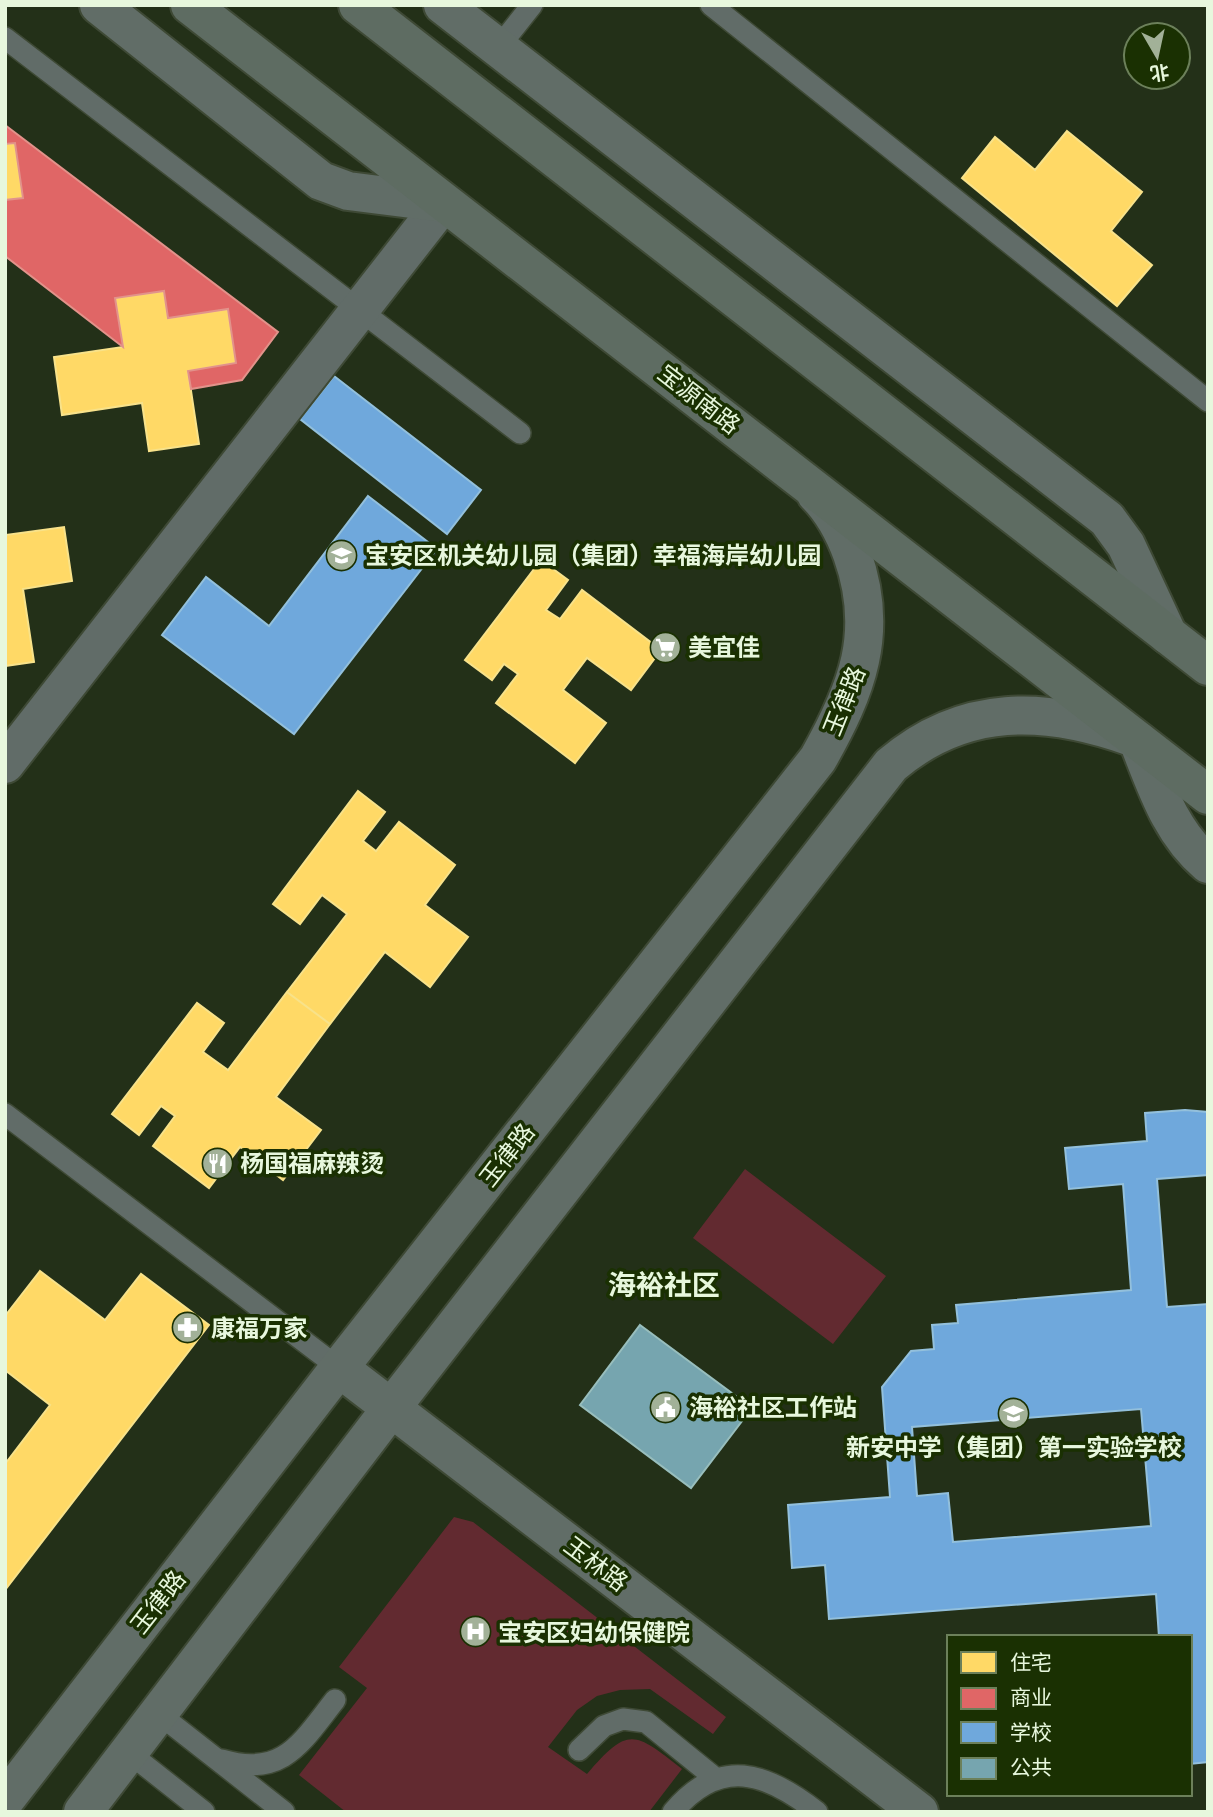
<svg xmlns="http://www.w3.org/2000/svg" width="1213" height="1817" font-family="Raleway,'Noto Sans SC',sans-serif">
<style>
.green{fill:#622a30}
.homes{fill:#ffd966;stroke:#f8e28a;stroke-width:2}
.shops{fill:#e06666;stroke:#e2928a;stroke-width:2}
.schools{fill:#6fa8dc;stroke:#93c0dc;stroke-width:2;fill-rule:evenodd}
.public{fill:#76a5af;stroke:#98bebd;stroke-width:2}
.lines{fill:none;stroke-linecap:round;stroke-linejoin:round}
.lane-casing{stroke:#3e4935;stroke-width:24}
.street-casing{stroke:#3e4935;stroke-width:42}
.secondary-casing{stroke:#3e4935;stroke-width:42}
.primary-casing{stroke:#3e4935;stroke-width:42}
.lane{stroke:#616c68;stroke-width:21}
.street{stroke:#616c68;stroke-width:38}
.secondary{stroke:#616d67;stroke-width:38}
.primary{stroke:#5e6c62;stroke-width:38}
.labels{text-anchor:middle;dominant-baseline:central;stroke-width:7;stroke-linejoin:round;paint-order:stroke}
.street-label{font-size:24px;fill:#e7f7dd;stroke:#1a3002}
.poi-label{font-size:24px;font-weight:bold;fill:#e7f7dd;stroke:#1a3002;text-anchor:start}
.quarter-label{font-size:28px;font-weight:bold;fill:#e7f7dd;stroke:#1a3002}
</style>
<rect width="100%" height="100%" fill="#233018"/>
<path class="green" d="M745 1169 886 1276 833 1344 693 1238Z
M454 1517 473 1522 726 1717 713 1734 650 1689 620 1690 597 1696 577 1710 548 1747 587 1774C628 1726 634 1731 682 1769L649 1812H346L299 1775 367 1688 339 1667Z"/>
<path class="homes" d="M1067 131 1142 192 1111 231 1152 265 1117 306 962 178 995 137 1035 170Z
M15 143 23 198 5 200V144Z
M164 291 168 318 228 309 236 363 188 371 199 444 149 451 142 403 62 415 54 357 123 347 115 298Z
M64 527 72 581 23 589 34 662 5 666V535Z
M541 560 568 580 546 610 560 619 582 590 661 650 631 690 587 658 563 690 606 723 575 763 496 703 518 674 504 664 492 680 465 660Z
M358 791 385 812 363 841 376 851 399 822 455 865 425 905 468 937 430 987 385 952 330 1024 287 992 347 914 322 895 300 924 273 904Z
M287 992 330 1024 276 1097 321 1130 283 1180 240 1147 209 1188 153 1146 175 1116 161 1106 139 1135 112 1114 197 1003 224 1023 203 1052 228 1070Z
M40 1271 105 1320 141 1274 209 1325 5 1590V1464L50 1405 5 1370V1316Z"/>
<path class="shops" d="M5 125 278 332 242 380 191 389 188 371 236 363 228 309 168 318 164 291 115 298 123 347 5 256V200L23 198 15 143 5 144Z"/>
<path class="schools" d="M334 376 481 490 447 534 300 419Z
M368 496 437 549 294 734 162 635 206 577 269 626Z
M1185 1110 1208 1112V1175L1157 1179 1167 1307 1208 1304V1762L1190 1764V1637H1159L1156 1594 829 1619 825 1565 792 1568 788 1505 890 1497 882 1387 911 1351 934 1349 932 1325 958 1323 956 1305 1131 1290 1123 1184 1069 1189 1065 1148 1147 1141 1145 1113ZM1141 1409 1151 1526 953 1542 948 1493 917 1496 912 1427Z"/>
<path class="public" d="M640 1325 752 1408 691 1488 580 1405Z"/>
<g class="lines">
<defs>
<path id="lane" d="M711 5 1208 401
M5 38 520 433
M498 48 532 5
M5 1114 339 1368
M159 1714 284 1812
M579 1750 604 1726 623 1719 646 1722 715 1778
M128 1752 204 1812
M222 1760C283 1778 301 1743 335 1700
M673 1812C720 1756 766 1772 817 1812"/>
<path id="street" d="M5 764 443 203"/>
<path id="secondary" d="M99 5 321 181 348 191 443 203
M443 5 1107 519 1126 545 1168 635
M1138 741C1156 786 1170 832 1208 864
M339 1368 919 1812
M5 1800 339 1368 818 759C857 690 880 632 852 554 844 532 832 510 816 494
M83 1812 392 1407 891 765C964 703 1045 706 1132 737"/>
<path id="primary" d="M190 5 1208 795
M358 5 1208 666"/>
</defs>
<use href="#lane" class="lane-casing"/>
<use href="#street" class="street-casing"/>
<use href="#secondary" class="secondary-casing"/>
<use href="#primary" class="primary-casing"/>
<use href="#lane" class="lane"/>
<use href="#street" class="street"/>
<use href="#secondary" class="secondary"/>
<use href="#primary" class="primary"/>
</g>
<defs>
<symbol id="school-disc" viewBox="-11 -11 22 22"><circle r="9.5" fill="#a2b198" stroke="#1a3002"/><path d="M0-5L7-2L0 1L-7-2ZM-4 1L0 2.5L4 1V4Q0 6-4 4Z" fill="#fff"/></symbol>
<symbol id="supermarket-disc" viewBox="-11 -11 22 22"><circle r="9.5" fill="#a2b198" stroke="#1a3002"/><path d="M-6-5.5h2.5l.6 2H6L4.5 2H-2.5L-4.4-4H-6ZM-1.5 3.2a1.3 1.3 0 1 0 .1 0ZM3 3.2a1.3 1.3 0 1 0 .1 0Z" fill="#fff"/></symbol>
<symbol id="restaurant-disc" viewBox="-11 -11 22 22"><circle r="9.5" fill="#a2b198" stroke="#1a3002"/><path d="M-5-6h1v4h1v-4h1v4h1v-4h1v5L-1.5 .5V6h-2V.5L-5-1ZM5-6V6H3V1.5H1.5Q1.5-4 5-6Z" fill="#fff"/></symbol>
<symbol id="pharmacy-disc" viewBox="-11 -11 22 22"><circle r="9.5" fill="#a2b198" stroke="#1a3002"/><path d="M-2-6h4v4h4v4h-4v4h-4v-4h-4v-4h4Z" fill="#fff"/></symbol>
<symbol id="civic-disc" viewBox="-11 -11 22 22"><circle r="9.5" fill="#a2b198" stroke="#1a3002"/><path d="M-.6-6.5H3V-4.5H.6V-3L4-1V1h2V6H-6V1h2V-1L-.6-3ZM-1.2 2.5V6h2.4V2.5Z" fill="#fff"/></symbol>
<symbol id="hospital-disc" viewBox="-11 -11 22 22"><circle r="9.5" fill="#a2b198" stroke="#1a3002"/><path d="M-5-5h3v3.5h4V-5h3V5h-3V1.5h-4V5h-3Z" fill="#fff"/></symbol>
</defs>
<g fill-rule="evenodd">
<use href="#school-disc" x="324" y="538" width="35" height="35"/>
<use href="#supermarket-disc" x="648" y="630" width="35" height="35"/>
<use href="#restaurant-disc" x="200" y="1146" width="35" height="35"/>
<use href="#pharmacy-disc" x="170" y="1310" width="35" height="35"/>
<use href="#civic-disc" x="648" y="1390" width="35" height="35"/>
<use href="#school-disc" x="996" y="1396" width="35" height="35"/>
<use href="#hospital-disc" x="458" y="1614" width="35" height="35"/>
</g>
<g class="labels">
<g class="street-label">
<text transform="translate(699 399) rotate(38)">宝源南路</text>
<text transform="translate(844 701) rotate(-68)">玉律路</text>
<text transform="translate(507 1155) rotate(-52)">玉律路</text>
<text transform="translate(596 1564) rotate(37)">玉林路</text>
<text transform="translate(158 1602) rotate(-52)">玉律路</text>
</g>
<g class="poi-label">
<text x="365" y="555">宝安区机关幼儿园（集团）幸福海岸幼儿园</text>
<text x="688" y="647">美宜佳</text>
<text x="240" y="1163">杨国福麻辣烫</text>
<text x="211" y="1328">康福万家</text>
<text x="689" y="1407">海裕社区工作站</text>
<text x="1014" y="1447" text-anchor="middle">新安中学（集团）第一实验学校</text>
<text x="498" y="1632">宝安区妇幼保健院</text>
</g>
<g class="quarter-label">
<text x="664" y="1285">海裕社区</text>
</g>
</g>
<rect width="1213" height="1817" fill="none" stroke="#e7f7dd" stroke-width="14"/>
<rect x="947" y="1635" width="245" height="161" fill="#1a3002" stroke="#6c805a" stroke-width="2"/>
<rect x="961" y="1652" width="35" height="21" fill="#ffd966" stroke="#6c805a" stroke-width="2"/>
<text x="1010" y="1670" font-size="21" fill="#e7f7dd">住宅</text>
<rect x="961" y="1688" width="35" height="21" fill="#e06666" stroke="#6c805a" stroke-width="2"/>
<text x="1010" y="1705" font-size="21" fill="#e7f7dd">商业</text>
<rect x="961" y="1722" width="35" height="21" fill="#6fa8dc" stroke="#6c805a" stroke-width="2"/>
<text x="1010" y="1740" font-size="21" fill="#e7f7dd">学校</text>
<rect x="961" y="1758" width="35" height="21" fill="#76a5af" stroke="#6c805a" stroke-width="2"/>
<text x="1010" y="1775" font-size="21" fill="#e7f7dd">公共</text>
<g transform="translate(1157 56) rotate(171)"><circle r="33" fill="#1a3002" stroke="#6c805a" stroke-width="2"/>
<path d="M0-5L12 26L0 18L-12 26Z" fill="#a2b198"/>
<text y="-10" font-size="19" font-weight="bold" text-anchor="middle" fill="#e7f7dd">北</text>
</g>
</svg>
